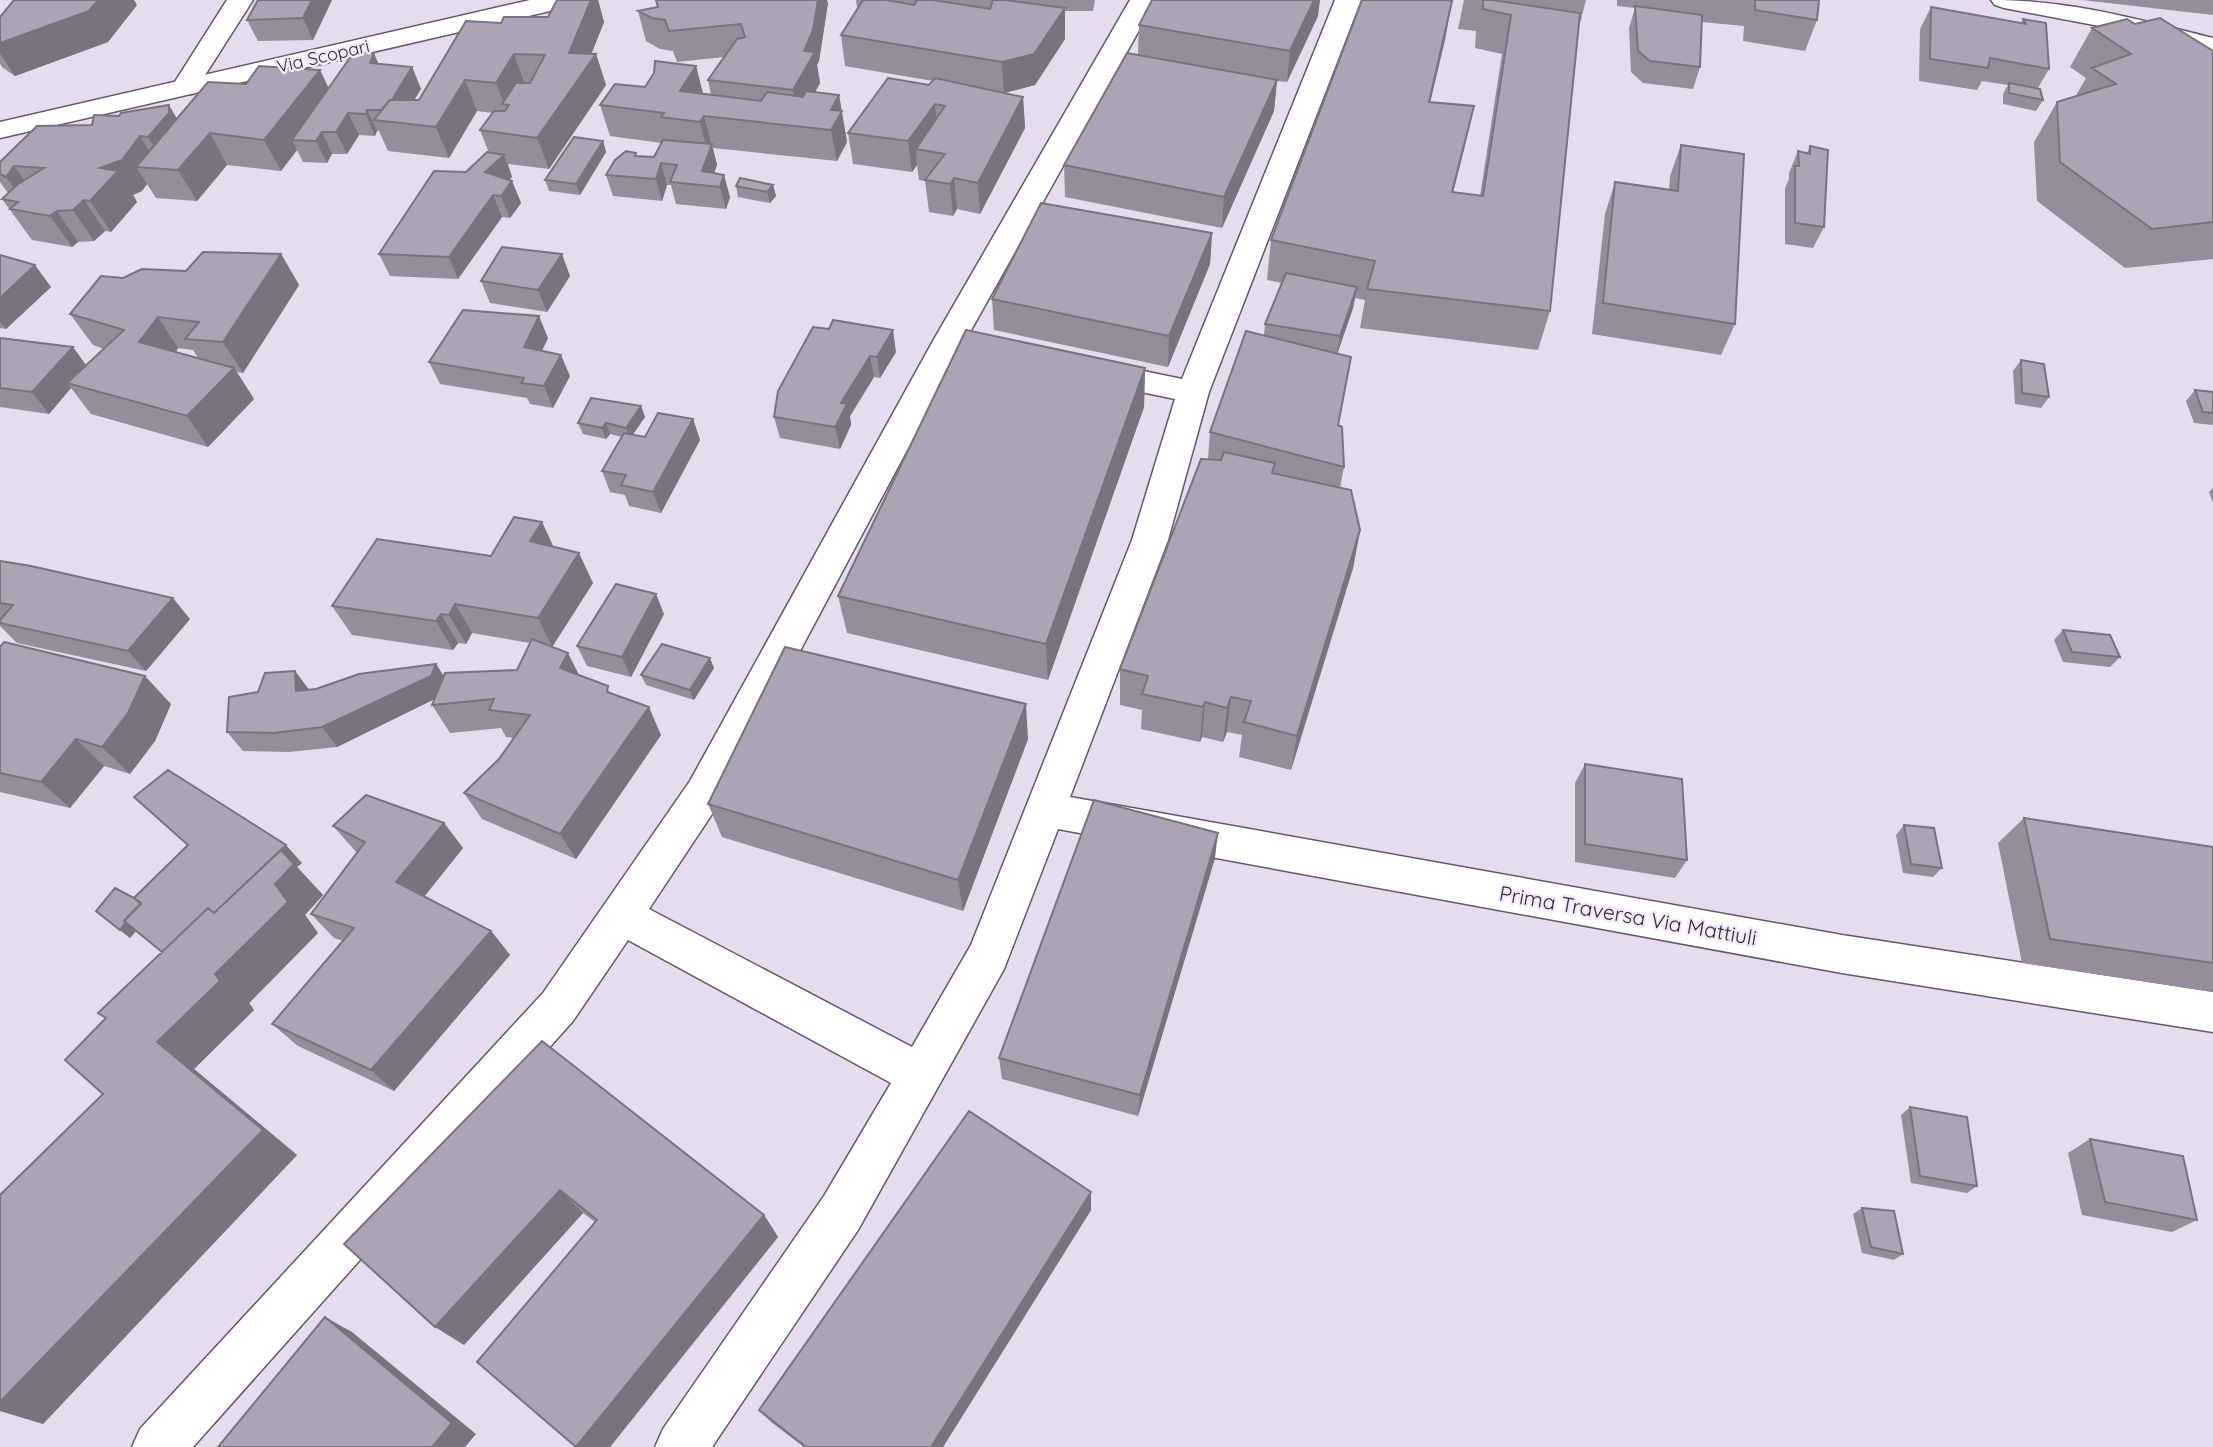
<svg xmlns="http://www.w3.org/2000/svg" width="2213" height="1447" font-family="Quicksand,sans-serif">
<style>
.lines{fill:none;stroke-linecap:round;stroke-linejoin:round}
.minor-casing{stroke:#615969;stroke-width:3}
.tertiary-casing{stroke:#615969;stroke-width:3}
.minor{fill:#fff;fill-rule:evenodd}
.tertiary{fill:#fff;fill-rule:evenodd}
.wall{fill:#948d9c;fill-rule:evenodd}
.shaded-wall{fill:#78737f}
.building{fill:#aca4b5;stroke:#78737f;stroke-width:2}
.labels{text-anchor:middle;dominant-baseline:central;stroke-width:5;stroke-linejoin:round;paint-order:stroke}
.far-street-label{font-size:18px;fill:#302d34;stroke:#f2e9fb}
.street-label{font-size:21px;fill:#302d34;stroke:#f2e9fb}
</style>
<rect width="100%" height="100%" fill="#e5dcee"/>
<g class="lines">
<defs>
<path id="minor" d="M227 0H253L193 94H175L171 88Z
M1130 0H1156L965 341 718 805 649 909 912 1047 971 945 1132 540 1175 399 1084 380 1079 372 1084 364 1095 361 1182 379 1335 0H1361L1209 392 1168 540 1070 797 1842 935 2213 992V1032L1842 973 1058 829 1004 969 858 1230 712 1447H655L663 1429 824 1196 891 1083 628 940 573 1021 193 1447H132L140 1429 543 993 690 781 933 341Z"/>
<path id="tertiary" d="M530 0H576L572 5 563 8 0 138V122Z
M1991 0C2070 0 2137 19 2213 38V54L2126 31 2004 8 1995 5Z"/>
</defs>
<use href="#minor" class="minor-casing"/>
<use href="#tertiary" class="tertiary-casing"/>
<use href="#minor" class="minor"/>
<use href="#tertiary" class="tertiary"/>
</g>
<path class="wall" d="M332 0 313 40 258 41 247 20Z
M557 0H598L604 22 591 54H596L606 85 549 169 508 164 512 177 509 180 512 181 521 203 510 218 502 217 458 279 390 276 379 254 466 172 489 153 480 130 493 113 477 111 449 158 388 151 379 131H377L375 136 359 135 347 154H332L327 163 303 162 297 150 281 171 227 165 197 201 156 198 147 184 142 191 133 195 137 202 111 232 105 231 94 241 78 242 72 247 32 240 2 199 8 193 0 182V162L92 125 177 119 246 84 329 88 378 64 412 67 421 89 414 100H419L501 23 548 17Z
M856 0H1095L1093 11H1065V39L1035 85 1004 93 1023 97 1025 128 980 214 957 209 953 216 929 212 925 181 919 180 917 165 912 172 853 164 848 133 929 85 933 81 845 66 841 35 859 7H857Z
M1464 0H1586L1578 31 1550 311 1538 350 1360 328 1365 300 1355 298 1353 308 1337 354 1338 425 1344 467 1340 488 1360 530 1353 568 1291 770 1239 757 1242 735 1227 732 1223 742 1202 737 1200 742 1141 729 1142 710 1120 705V669L1208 459 1210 432 1264 335 1265 324 1282 283 1267 280 1271 240 1452 1 1430 102 1465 145 1453 192 1480 196 1502 54 1475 48 1476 31 1458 29Z
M1617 0H1819L1817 20 1805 51 1743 41 1744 26 1702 22 1700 67 1693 89 1643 83 1631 72 1629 28 1635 8 1617 6Z
M2082 0H2213V15Z
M828 3 819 61 817 65 820 83 815 92 839 95 847 142 837 161 713 148 717 165 714 173 730 197 726 209 676 204 671 185H667L662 201 613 196 606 175 637 156 654 157 662 143 610 136 600 105 696 66 703 94 711 95 708 80 724 57 677 62 673 51 660 49 646 41 638 11 658 7Z
M137 5 108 42 15 76 3 68 0 64V17Z
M1931 7 2021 23 2023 19 2049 69 2038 88 2043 100 2036 111 2003 104V94L2008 85 1982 81 1977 90 1919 81 1920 29Z
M1318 16 1287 82 1277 81 1274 111 1222 228 1065 197 1064 165 1138 55 1139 25Z
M2135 24 2213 51V259L2125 268 2037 201 2034 142 2057 102 2075 97 2086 78 2070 67 2092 28Z
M603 141 606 152 580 195 549 191 545 180Z
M1681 145 1735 324 1721 355 1592 334 1605 214 1615 182 1669 190 1670 176Z
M1810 146 1824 227 1813 248 1785 244V188L1789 179V173L1798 151 1807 153Z
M773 185 776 196 770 203 738 197 736 186Z
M1212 233 1210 264 1168 367 994 330 992 299Z
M281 254 299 285 243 373 237 372 254 399 208 447 91 414 71 388 49 414 0 407V338L86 366 104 349 93 345 70 314 123 278 186 271ZM178 348 193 350 198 358 176 352Z
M0 255 51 287 6 329 0 328Z
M570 276 547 312 490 303 481 281Z
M813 327 896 352 880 378 874 377 850 416 851 425 840 449 780 438 774 417Z
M548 338 542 351 570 376 553 408 530 404 527 398 440 384 429 362Z
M2021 360 2049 397 2041 408 2015 404 2013 371Z
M1145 368 1144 407 1048 680 847 633 838 596Z
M2195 390 2213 392V425L2194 423 2186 401Z
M641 406 645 417 632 435 645 437 693 419 700 440 661 513 629 506 625 495 610 492 602 471 622 437 610 434 606 439 583 434 578 423Z
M2213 488V503L2209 492Z
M542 522 553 547 593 583 552 647 549 646 578 675 612 693 661 735 576 859 482 819 464 793 499 759 514 738 506 737 501 728 450 733 432 705 434 699 337 747 289 752 243 751 227 732 258 692 295 671 309 690 436 664 444 676 517 670 530 643 472 633 466 644 458 643 453 650 352 635 332 606 491 556Z
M0 561 190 619 146 671 17 643 0 626Z
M664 614 631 677 587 666 577 646Z
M2063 630 2120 657 2110 667 2063 662 2054 640Z
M0 647 171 704 155 741 130 774 104 766 70 808 0 792Z
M714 668 694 700 646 685 641 675Z
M1028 739 963 911 722 837 708 804Z
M1585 764 1687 860 1675 878 1575 862V783Z
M134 797 302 863 297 867 323 895 305 915 318 933 249 1003 254 1010 194 1069 297 1155 43 1424 103 1094 106 1018 98 1013 162 952 136 931 130 938 96 911 134 898 187 845Z
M2024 818 2213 847V992L2022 963 1998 843Z
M444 823 463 848 424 896 491 931 510 955 394 1091 298 1046 272 1024 343 941 334 938 311 914 357 853 333 826Z
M1904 825 1942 868 1933 877 1903 873 1896 835Z
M1215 858 1138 1116 1002 1079 999 1058Z
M542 1041 764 1215 778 1237 610 1447H574L595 1222 583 1213 464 1345Z
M1910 1107 1977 1186 1967 1193 1911 1183 1901 1115Z
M2090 1139 2197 1220 2172 1232 2082 1215 2068 1153Z
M1091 1192V1210L943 1447H804L771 1422 759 1410Z
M1862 1208 1903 1254 1894 1260 1862 1253 1853 1214Z"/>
<path class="shaded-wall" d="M98 0H134L137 5 108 42 15 76 0 53V43Z
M312 0H332L313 40 303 18Z
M591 0H598L604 22 585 70 596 54 606 85 549 169 537 138 569 53Z
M818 0H827L828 3 819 61 817 65 820 83 799 121 793 90Z
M1314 0H1320L1318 16 1287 82 1290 51Z
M1452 1 1445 40 1421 141 1429 102Z
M1065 8V39L1035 85 1004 93 1002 62Z
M374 53 383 75 370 63Z
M514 54 525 85 509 105 504 104 496 83Z
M696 66 704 98 688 122 680 91Z
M412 67 421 89 400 123 385 110Z
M320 70 335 101 292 140 297 150 281 171 264 140Z
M465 80 477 111 449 158 436 127Z
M1277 80 1274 111 1222 228 1224 197Z
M839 95 847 142 837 161 831 130V110Z
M1023 97 1025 128 980 214 978 183Z
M935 104 938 136 916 149 917 165 912 172 908 141Z
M169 105 187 136 167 168 148 137Z
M1474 106 1465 145 1443 232 1452 192Z
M367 110 377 131 375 136 366 114Z
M348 113 359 135 347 154 336 132Z
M704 116 717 165 710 186 702 171 708 154 700 122Z
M322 132 332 154 327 163 316 141Z
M210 133 227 165 197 201 178 170Z
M140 136 159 167H136L147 184 142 191 133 195 137 202 111 232 90 201 100 168Z
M603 141 606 152 580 195 576 184Z
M504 155 512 177 494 194 485 172Z
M661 163 667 185 662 201 656 179Z
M14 166 36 197 28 208 6 177Z
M724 175 730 197 726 209 720 187Z
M954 178 957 209 953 216 950 184Z
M512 181 521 203 510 218 501 196Z
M773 185 776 196 770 203 767 192Z
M493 195 502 217 458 279 449 257Z
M84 200 105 231 94 241 73 210Z
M57 211 78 242 72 247 50 216Z
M1212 233 1210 264 1168 367 1169 336Z
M281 254 299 285 243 373 223 342Z
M562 254 570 276 547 312 538 290Z
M35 265 51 287 6 329 0 322V298Z
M1357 287 1353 308 1336 358 1340 336Z
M539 316 548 338 533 369 524 347Z
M158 317 178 348 161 373 139 342Z
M893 330 896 352 880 378 877 357Z
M73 347 89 369 67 383 71 388 49 414 32 392Z
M561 355 570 376 553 408 544 386Z
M870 356 874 377 850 416 851 425 840 449 835 427 841 403Z
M234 368 254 399 208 447 187 416Z
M1145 368 1144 407 1048 680 1046 644Z
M641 406 645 417 630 439 626 428Z
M693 419 700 440 661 513 653 492Z
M606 423 610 434 606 439 602 428Z
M542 522 556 552 530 541Z
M1360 530 1353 568 1291 770 1297 736Z
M579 553 593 583 552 647 538 618Z
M656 594 664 614 631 677 622 657Z
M173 598 190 619 146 671 128 651Z
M455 604 472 633 466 644 449 615Z
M441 614 458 643 453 650 436 621Z
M568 653 582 681 560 668Z
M710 658 714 668 694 700 690 690Z
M436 664 448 684 443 695 337 747 322 727Z
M295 671 310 691H296Z
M145 676 171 704 155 741 130 774 102 747Z
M1231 697 1227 732 1223 742 1227 708Z
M1205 702 1202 737 1200 742 1203 707Z
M1026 704 1028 739 963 911 958 880Z
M649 707 661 735 576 859 560 834Z
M76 739 104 766 70 808 41 782Z
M444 823 463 848 416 907 396 882Z
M1218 833 1215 858 1138 1116 1140 1095Z
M286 845 302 863 297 867 323 895 305 915 318 933 249 1003 254 1010 194 1069 297 1155 43 1424 0 1411V1402L157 1042 170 958Z
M126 922 136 931 130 938 120 930Z
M491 931 510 955 394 1091 371 1070Z
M560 1190 583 1213 464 1345 435 1327Z
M1091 1192V1210L943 1447H931Z
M764 1215 778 1237 610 1447H576Z
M325 1317 352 1332 476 1434 465 1447H432Z"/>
<path class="building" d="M14 0H98L89 11 0 43V17Z
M258 0H312L303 18 247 20Z
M557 0H591L569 53 596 54 537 138 480 130 494 111H505L509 105 502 104 516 83H530L545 55 514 54 496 83 465 80 436 127 374 120 390 100H419L466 21 501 23 504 17H548Z
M656 0H818L813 30 804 51 815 52 793 90 708 80 737 39 745 37 741 24 669 31 665 20 652 18 638 11 658 7Z
M863 0H886L914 5 917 0H933L990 9 993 0H1005L1065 8 1034 54 1002 62 841 35Z
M1152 0H1314L1290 51 1139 25Z
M1362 0H1447L1452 1 1429 102 1474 106 1452 192 1483 196 1511 15 1483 9V0H1492L1580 13 1550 311 1367 289 1375 261 1271 240Z
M1755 0H1819L1817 20 1755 10Z
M1635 6 1702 15 1700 67 1650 61 1638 51Z
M1931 7 2026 24 2023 19 2046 23 2049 69 1990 58 1988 68 1930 59Z
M2160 18 2213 51V222L2152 229 2060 162 2057 102 2116 84 2092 68 2131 54 2092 28 2127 19 2135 24Z
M354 52 374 53 370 63 412 67 392 100H390L381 110H367L366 114 348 113 336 132H322L316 141 292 140Z
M1127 53 1277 80 1224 197 1064 165Z
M655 61 696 66 680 91 761 101 767 92 803 97 806 91 839 95 831 110 842 111 831 130 704 116 700 122 661 117 664 113 600 105 615 84 645 87 654 73Z
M259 66 320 70 264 140 210 133 178 170 136 167 208 82 246 84Z
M888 78 929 85 935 78 1023 97 978 183 954 178 950 184 925 180 945 154 916 149 945 106 935 104 908 141 848 133Z
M2009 83 2040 89 2043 100 2009 93Z
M169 105V113L148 137 140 136 122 160 100 168 118 171 90 201 84 200 73 210 57 211 50 216 10 209 18 202 2 199 18 184 44 168 14 166 6 177 0 174V162L37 126 92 125 94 115 119 116 121 113Z
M574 137 603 141 576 184 545 180Z
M663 140 712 144 702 171 724 175 720 187 670 182 677 165 661 163 656 179 606 175 615 160 626 151 636 153 635 156 654 157Z
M1681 145 1744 154 1735 324 1603 303 1615 182 1678 191Z
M1810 146 1828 150 1824 227 1795 223V166H1799L1798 151 1810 154Z
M487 152 504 155 485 172 512 181 501 196 493 195 449 257 379 254 434 171 466 172Z
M740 178 773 185 767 192 736 186Z
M1041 203 1212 233 1169 336 992 299Z
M502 247 562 254 538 290 481 281Z
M203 252 281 254 223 342 185 339 199 322 158 317 139 342 234 368 187 416 67 383 124 330 70 314 101 276 123 278 142 269 186 271Z
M0 255 35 265 0 298Z
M1286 273 1357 287 1340 336 1265 324Z
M463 310 539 316 524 347 561 355 544 386 521 383 524 378 429 362Z
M833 320 893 330 877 357 870 356 841 403 847 404 835 427 774 417 778 391 813 327 829 329Z
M966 330 1145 368 1046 644 838 596Z
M1246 331 1351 357 1338 425 1342 427 1344 467 1210 432Z
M0 338 73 347 32 392 0 388Z
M2021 360 2044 364 2049 397 2022 393Z
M2195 390 2213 392V413L2203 412Z
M591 398 641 406 626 428 606 423 602 428 578 423Z
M658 413 693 419 653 492 621 485 626 475 602 471 624 433 645 437Z
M1224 452 1275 463 1272 473 1351 490 1360 530 1297 736 1244 722 1251 701 1231 697 1227 708 1205 702 1203 707 1142 694 1148 676 1120 669 1201 459 1221 460Z
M514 517 542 522 530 541 579 553 538 618 455 604 449 615 441 614 436 621 332 606 377 539 491 556Z
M0 561 31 566 173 598 128 651 0 623V620L13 605 0 603Z
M616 584 656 594 622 657 577 646Z
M2063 630 2110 635 2120 657 2072 652Z
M532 639 568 653 560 668 608 686 607 692 649 707 560 834 464 793 499 759 530 715 489 710 494 699 432 705 445 673 517 670Z
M4 642 145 676 128 713 102 747 76 739 41 782 0 773V647Z
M662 644 710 658 690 690 641 675Z
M785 647 1026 704 958 880 708 804Z
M436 664 431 676 322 727 274 733 227 732 229 697 258 692 265 673 295 671 296 691 316 689 359 674Z
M1585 764 1682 779 1687 860 1585 844Z
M168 770 286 845 214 913 208 908 162 952 124 921 141 903 134 898 188 845 134 797Z
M366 795 444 823 396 882 491 931 371 1070 272 1024 354 928 311 914 365 842 333 826Z
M1094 800 1218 833 1140 1095 999 1058Z
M2024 818 2213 847V963L2050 939Z
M1904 825 1934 828 1942 868 1911 864Z
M281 850 294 864 275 884 288 902 215 974 220 981 157 1042 263 1130 0 1402V1195L103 1094 65 1060 106 1018 98 1013 208 908 214 913Z
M115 888 134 898 141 904 124 921 126 922 120 930 96 911Z
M542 1041 764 1215 576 1447 477 1362 597 1220 560 1190 435 1327 344 1244Z
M1910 1107 1967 1117 1977 1186 1920 1176Z
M969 1111 1091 1192 931 1447H806L759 1410Z
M2090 1139 2183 1156 2197 1220 2105 1202Z
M1862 1208 1894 1211 1903 1254 1871 1247Z
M325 1317 452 1423 432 1447H218Z"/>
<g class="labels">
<g class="far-street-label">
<text transform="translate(323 56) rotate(-13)">Via Scopari</text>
</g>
<g class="street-label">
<text transform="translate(1628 915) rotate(10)">Prima Traversa Via Mattiuli</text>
</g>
</g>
</svg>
